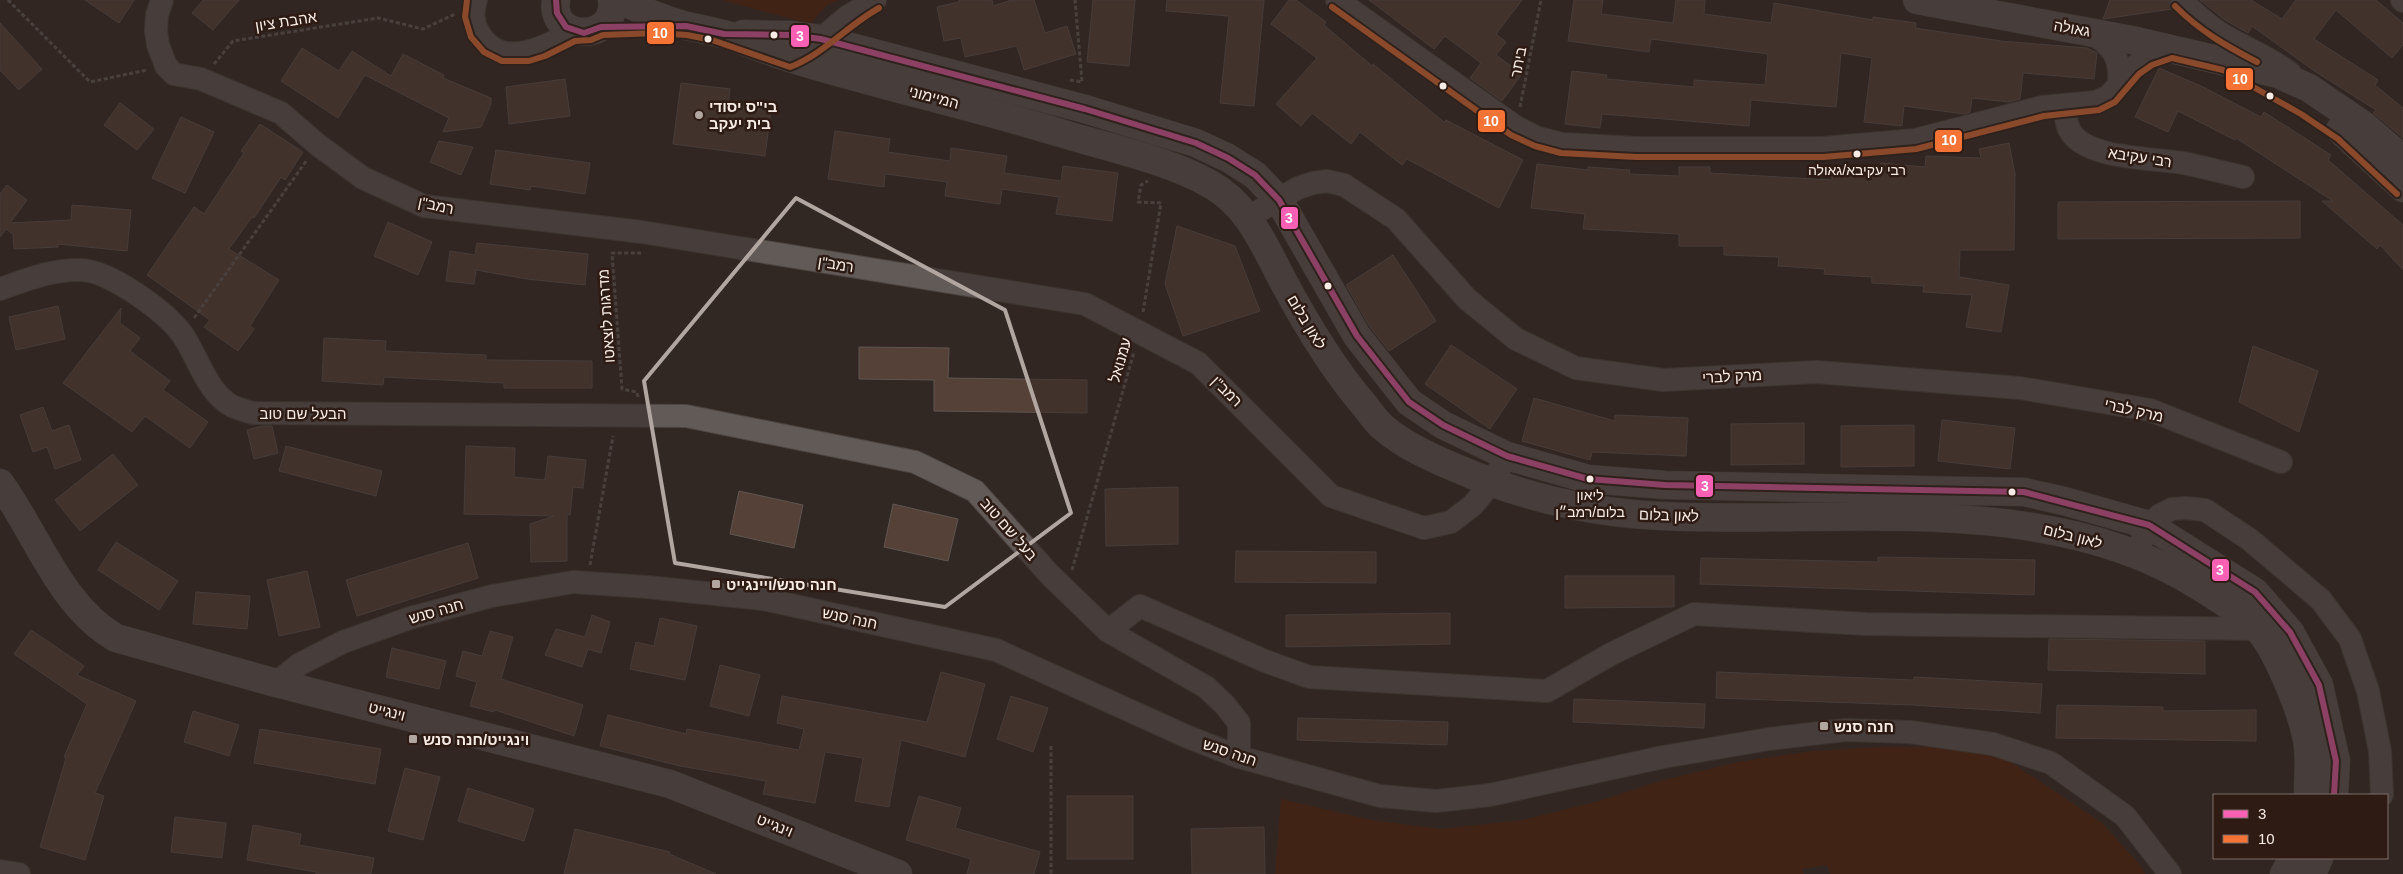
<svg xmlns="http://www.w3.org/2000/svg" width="2403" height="874" font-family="Arial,Heebo,sans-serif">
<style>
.green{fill:#542106}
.building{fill:#554138;stroke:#5f5652}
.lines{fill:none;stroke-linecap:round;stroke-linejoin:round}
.minor-casing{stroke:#4d4540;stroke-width:24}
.tertiary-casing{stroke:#4d4540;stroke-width:29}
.path{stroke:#67605d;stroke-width:3;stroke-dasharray:4 2.5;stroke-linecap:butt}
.minor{stroke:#625a57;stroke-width:22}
.tertiary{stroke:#625a57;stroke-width:28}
.bus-1-casing{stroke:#2d1b14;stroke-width:10}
.bus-2-casing{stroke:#2d1b14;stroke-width:10}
.bus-1{stroke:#f860b3;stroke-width:6}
.bus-2{stroke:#f57335;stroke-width:6}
.marked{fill:none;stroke:#b2a6a1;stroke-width:4;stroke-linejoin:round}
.bus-dot{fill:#f7ebe5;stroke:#2d1b14;stroke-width:2}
.poi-dot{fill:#b2a6a1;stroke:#2d1b14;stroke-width:2}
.labels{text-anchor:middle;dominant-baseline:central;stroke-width:5;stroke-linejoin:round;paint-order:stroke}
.bus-label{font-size:14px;fill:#f7ebe5;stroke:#2d1b14}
.street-label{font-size:15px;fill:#f7ebe5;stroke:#2d1b14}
.poi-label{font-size:15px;font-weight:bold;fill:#f7ebe5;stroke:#2d1b14;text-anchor:start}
.line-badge{stroke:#2d1b14;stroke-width:2}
.badge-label{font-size:14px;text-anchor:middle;font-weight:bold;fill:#fff}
</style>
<rect width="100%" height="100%" fill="#312723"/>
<path class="green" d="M722 0H839L827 5 810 24Z
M1880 747H1940L1994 751 2102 823 2140 865 2145 874H1830L1827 865 1802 869 1804 874H1275L1281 799 1371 820 1441 829 1523 820 1599 801 1660 781 1738 762 1812 751Z"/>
<path class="building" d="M85 0H134L119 23Z
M203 0H239L213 30 192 13Z
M959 0H992L993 6 1012 0H1034L1045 33 1067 26 1076 54 1024 70 1017 46 965 57 961 38 944 41 937 7 959 2Z
M1093 0H1135L1129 66 1087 62Z
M1167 0H1264L1254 106 1220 103 1229 16 1166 11Z
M1289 0H1296L1326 22 1324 25 1372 66 1373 64 1444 122 1446 120 1523 160 1499 208 1407 159 1402 165 1360 132 1351 144 1312 113 1301 126 1276 104 1317 58 1271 24Z
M1369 0H1522L1496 34 1506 42 1496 55 1522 74 1502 101 1470 78 1481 63 1445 36 1434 49Z
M1574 0H1603L1601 14 1673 23 1676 0H1705L1704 14 1771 23 1774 3 1873 20V17L1916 23 1915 28 2001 41 2087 48 2097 53 2094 79 2023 73 2020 99 2009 102 1972 98 1970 112 1964 114 1904 106 1902 126 1864 122 1872 58 1841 53 1836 107 1751 100 1749 126 1602 114 1600 128 1565 124 1572 71 1607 75 1606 79 1694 87V80L1765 85 1768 54 1651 39 1649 52 1568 41Z
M2110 0H2168L2172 9 2103 19Z
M2200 0H2251L2282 19 2296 0H2376L2403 23V45L2392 58 2336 10 2314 39 2378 80 2375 85 2403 108V138L2373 113 2376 110 2313 70 2252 26 2248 33 2225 20Z
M0 23 42 69 19 90 0 70Z
M302 48 339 71 352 51 391 76 403 54 444 75 443 78 491 98V104L481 127 443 132 449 118 365 75 338 118 281 81Z
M2159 68 2201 86 2261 117 2264 112 2331 155 2328 160 2403 225V270L2380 245 2377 249 2322 201H2333L2236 138 2235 140 2178 111 2168 132 2135 117Z
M565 79 570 116 509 124 506 87Z
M681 83 730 89 728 105 771 110 765 156 673 144Z
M120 103 154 129 137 150 104 125Z
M181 117 214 132 185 193 152 178Z
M260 124 303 152 285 180 281 177 254 218 252 217 229 249 279 280 250 326 254 329 238 351 204 327 210 320 147 275 194 207 204 214 244 153 241 151Z
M835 131 890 139 888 152 950 161 951 148 1007 156 1004 173 1061 181 1063 166 1118 173 1112 221 1056 214 1059 197 1002 189 1000 204 945 196 947 182 885 174 884 187 828 179Z
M439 141 473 147 461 175 430 162Z
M2009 143 2015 174 2014 250H1960L1959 277 2009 285 2001 332 1966 327 1972 295 1923 292 1924 286 1872 283V277L1824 274 1825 269 1778 266 1779 257 1724 255V246H1679V234L1583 229 1585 214 1531 208 1537 164 1588 170V167L1630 170 1629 174 1679 176V167H1710V173L1832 180V170L1880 174 1881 163 1925 167 1926 156 1981 158 1979 149Z
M496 150 590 163 585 194 531 186 530 190 490 184Z
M7 185 27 200 10 223 71 220 72 205 131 210 127 251 58 244V247L14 249 13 234 6 229 0 237V194Z
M2300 201V238L2058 239V202Z
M388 222 432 242 418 275 374 256Z
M1177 226 1235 246 1260 311 1183 336 1165 284Z
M477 243 588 254 585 285 527 279 476 270 474 284 446 281 450 251 475 255Z
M1393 255 1436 321 1389 351 1370 327 1346 285Z
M58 306 65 339 16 350 9 317Z
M121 308 120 323 140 338 130 351 170 381 163 390 208 422 190 448 145 416 132 432 63 383Z
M324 338 386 341 385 351 486 355V360L592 361V388H504V383L384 377 383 385 322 381Z
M1451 345 1517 389 1490 429 1425 384Z
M2253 346 2318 371 2299 432 2239 402Z
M859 347 949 348 948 378 1087 380V413L934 411V380L859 379Z
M1534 398 1615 421V415L1688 418 1686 456 1592 452 1590 460 1522 441Z
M43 407 52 431 69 425 81 460 55 469 47 447 33 452 20 415Z
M1942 420 2015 428 2010 469 1938 461Z
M1804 423V464L1731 465V424Z
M1914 425V466L1841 467V426Z
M262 426H272L278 453 254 459 247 430Z
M286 446 382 471 376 496 279 471Z
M466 446 515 448 514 477 545 480 548 456 586 460 583 488 573 487 570 515 567 514V561L531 562 530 524 554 516 464 514Z
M113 454 138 485 80 531 55 500Z
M1178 487V544L1106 546 1105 489Z
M739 491 803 505 794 548 730 534Z
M893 504 958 519 948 561 884 547Z
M116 542 178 581 159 610 98 570Z
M468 543 478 578 357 616 346 580Z
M1236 551 1376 552V583L1235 582Z
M1878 557 2035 560 2034 595 1700 584 1701 558 1878 562Z
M307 571 320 627 279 636 267 580Z
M1565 576H1674V607L1565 608Z
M196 592 250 596 247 629 193 624Z
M1450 613V644L1286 647V615Z
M592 615 610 622 601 653 588 649 582 667 545 655 556 629 585 637Z
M660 618 697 626 685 680 630 669 636 642 654 646Z
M31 630 84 666 77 675 136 701 95 793 104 796 85 860 40 847 66 758 64 757 87 704 14 654Z
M490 631 513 637 501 679 583 705 574 736 495 710 494 712 470 706 477 682 456 676 463 651 482 656Z
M2049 639 2205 641V674L2048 670Z
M392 648 446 661 439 689 386 677Z
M720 665 760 675 749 716 710 706Z
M941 672 985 684 965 757 901 740 889 807 855 801 863 758 825 752 815 803 763 794 766 781 680 766 600 746 608 715 686 734 687 729 799 750 804 729 777 723 782 696 927 722Z
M1717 672 1914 680V677L2042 684 2040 713 1912 705 1716 698Z
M1011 696 1048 708 1033 752 997 739Z
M1574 699 1705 704 1704 728 1573 722Z
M2057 705 2163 707V711L2256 710V741L2056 738Z
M193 711 239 725 229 756 184 742Z
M1298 718 1448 722 1447 745 1297 740Z
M260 729 381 749 375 784 254 763Z
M405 768 440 777 423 840 388 831Z
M468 788 534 809 524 841 458 821Z
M919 796 961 808 955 828 1040 852 1034 874H967L971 859 906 840Z
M1067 796H1133V859H1067Z
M175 817 226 823 222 858 171 852Z
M253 825 301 834 299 845 374 858 371 874H316V872L247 860Z
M1264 827 1265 874H1192L1191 829Z
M575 829 670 852 669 854 716 874H564Z"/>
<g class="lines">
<defs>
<path id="minor" d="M162 0 157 15 156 31 158 45 166 66 174 74 201 79 281 113 318 145 363 178 424 206 642 232 1085 304 1198 363 1331 496 1424 528 1451 522 1473 505 1491 483 1507 456
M476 0C472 11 473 24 479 33 501 71 546 47 575 31
M1337 0 1516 127 1538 138 1562 144 1636 148H1823L1915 140 2042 107 2096 102 2109 96 2133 68 2148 57 2172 49
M2181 0C2194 13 2207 25 2223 35 2245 48 2269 57 2290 73
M2402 0 2403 1
M2090 32C2113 46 2121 57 2119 85
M810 48 847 17 875 0
M2066 105C2066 115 2065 125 2072 134 2091 159 2153 158 2183 163 2203 167 2223 172 2243 177
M1249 217 1298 188 1313 183 1327 181 1344 185 1396 219 1467 299 1516 339 1576 368 1663 380 1817 372 2020 388 2150 410 2281 462
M0 289C26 280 53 269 81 270 110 271 165 311 182 334 198 356 206 392 232 406 238 409 246 411 253 413L686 416 915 462 975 491 1050 575 1108 631 1206 687 1225 705 1239 723V757
M2136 553 2149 525 2160 515 2172 509 2186 508 2205 510 2249 539 2321 600 2350 639 2368 691 2380 751 2382 795
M1108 631 1140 606 1265 661 1309 677 1547 691 1611 654 1694 614 1866 624 2259 629
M276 683 300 664 343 642 410 618 492 596 573 582 647 587 763 599 996 650 1188 737 1239 757 1380 796 1436 801 1490 795 1663 757 1769 739 1845 730 1910 732 1993 744 2051 763 2125 816 2170 874
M0 871 19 874"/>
<path id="tertiary" d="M556 0C549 43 618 42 612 0
M621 0C642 11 665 20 687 26 700 29 714 31 727 35 752 44 777 55 803 62 890 88 980 108 1067 135 1114 149 1167 160 1210 184 1248 205 1263 243 1282 279 1306 324 1332 368 1365 406 1371 414 1377 423 1385 429 1405 446 1432 458 1456 468 1522 497 1590 513 1662 516 1833 525 2045 489 2197 585 2217 597 2238 610 2255 626 2275 644 2300 708 2306 735 2311 753 2308 776 2308 795
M1917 0 2132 40 2278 74 2309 88 2362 124 2403 159
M743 34 790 35 821 39 1085 109 1196 143 1228 158 1255 175 1279 200 1357 336 1409 402 1443 425 1507 456 1588 479 1665 485 2024 492 2064 501 2149 525 2255 592 2290 632 2319 685 2336 761 2334 795
M2340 130 2403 188
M0 483C37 534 60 606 116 638L276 683 670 784 898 874
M2284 874 2293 858
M2312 874 2319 858"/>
</defs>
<use href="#minor" class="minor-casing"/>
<use href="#tertiary" class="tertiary-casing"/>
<path class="path" d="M8 0 90 82 147 70
M214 64 233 41 378 18 423 29 455 14
M1070 80 1082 82 1075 0
M1520 107 1541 0
M1143 312 1161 203 1138 202 1141 185 1148 181
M194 318 307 160
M638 397 637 392 622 389 612 253H641
M590 565 613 436
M1072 570 1134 352
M1051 746V874"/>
<use href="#minor" class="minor"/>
<use href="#tertiary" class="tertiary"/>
<defs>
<path id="bus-1" d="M556 0 557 13 566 27 584 33 601 27 686 26 724 34 790 35 821 39 1085 109 1196 143 1228 158 1255 175 1279 200 1357 336 1409 402 1443 425 1507 456 1588 479 1665 485 2024 492 2149 525 2255 592 2290 632 2319 685 2336 761 2334 795"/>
<path id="bus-2" d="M467 0 465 17 471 37 484 52 502 61H529L545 56 575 41 591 40 603 35 657 33 687 35 712 40 790 67C824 54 848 25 879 8
M2175 6C2200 31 2226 46 2257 62
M1332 7 1511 135 1535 146 1561 153 1636 157H1823L1916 149 2044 116 2099 110 2115 102 2139 74 2152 65 2172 58 2223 70 2301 114 2338 139 2397 194"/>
</defs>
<use href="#bus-1" class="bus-1-casing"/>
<use href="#bus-2" class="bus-2-casing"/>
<use href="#bus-1" class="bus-1"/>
<use href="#bus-2" class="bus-2"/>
</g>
<path d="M0 0H2403V874H0ZM796 198 1005 310 1071 513 945 607 675 563 644 381Z" fill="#312723" fill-opacity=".55" fill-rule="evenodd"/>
<path class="marked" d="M796 198 1005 310 1071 513 945 607 675 563 644 381Z"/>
<g class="bus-dot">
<circle cx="774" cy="35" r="4.5"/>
<circle cx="708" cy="39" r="4.5"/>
<circle cx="1443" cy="86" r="4.5"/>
<circle cx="2270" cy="96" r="4.5"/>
<circle cx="1857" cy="154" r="4.5"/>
<circle cx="1328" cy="286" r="4.5"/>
<circle cx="1590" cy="479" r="4.5"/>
<circle cx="2012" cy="492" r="4.5"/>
</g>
<g class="poi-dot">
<circle cx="699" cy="115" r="5"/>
<rect x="711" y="579" width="10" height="10" rx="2.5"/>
<rect x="1819" y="721" width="10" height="10" rx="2.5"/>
<rect x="408" y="734" width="10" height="10" rx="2.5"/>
</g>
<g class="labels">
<g class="bus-label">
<text x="1857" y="170">רבי עקיבא/גאולה</text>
<text x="1590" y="495">ליאון<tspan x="1590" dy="17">בלום/רמב״ן</tspan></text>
</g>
<g class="street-label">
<text transform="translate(286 21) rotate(-9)">אהבת ציון</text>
<text transform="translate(2072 28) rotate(10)">גאולה</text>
<text transform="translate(1518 62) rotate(-79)">ביתר</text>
<text transform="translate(934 97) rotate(15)">המיימוני</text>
<text transform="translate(2140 157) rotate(9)">רבי עקיבא</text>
<text transform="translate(436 205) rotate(12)">רמב"ן</text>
<text transform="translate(836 264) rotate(9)">רמב"ן</text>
<text transform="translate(606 316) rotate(-94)">מדרגות לוצאטו</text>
<text transform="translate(1307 322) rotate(59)">לאון בלום</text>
<text transform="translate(1120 360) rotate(-74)">עמנואל</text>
<text transform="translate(1732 376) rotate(-3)">מרק לברי</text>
<text transform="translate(1227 391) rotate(45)">רמב"ן</text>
<text transform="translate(2134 410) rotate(13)">מרק לברי</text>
<text x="303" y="413">הבעל שם טוב</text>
<text transform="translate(1669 515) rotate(2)">לאון בלום</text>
<text transform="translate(1009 529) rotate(49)">בעל שם טוב</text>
<text transform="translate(2073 536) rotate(14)">לאון בלום</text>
<text transform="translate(436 611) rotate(-16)">חנה סנש</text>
<text transform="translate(850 618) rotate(12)">חנה סנש</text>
<text transform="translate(387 711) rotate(14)">וינגייט</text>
<text transform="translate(1230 752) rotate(19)">חנה סנש</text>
<text transform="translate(775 825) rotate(22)">וינגייט</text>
</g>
<g class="poi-label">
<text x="709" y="106">בי"ס יסודי<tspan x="709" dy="17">בית יעקב</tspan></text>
<text x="726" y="584">חנה סנש/ויינגייט</text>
<text x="1834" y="726">חנה סנש</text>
<text x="423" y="739">וינגייט/חנה סנש</text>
</g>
</g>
<g class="line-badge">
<rect x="646" y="21" width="29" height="24" rx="5" fill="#f57335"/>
<rect x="790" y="24" width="20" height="24" rx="5" fill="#f860b3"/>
<rect x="2225" y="67" width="29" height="24" rx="5" fill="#f57335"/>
<rect x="1477" y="109" width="29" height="24" rx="5" fill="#f57335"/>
<rect x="1934" y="129" width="29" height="24" rx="5" fill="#f57335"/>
<rect x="1280" y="206" width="19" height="24" rx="5" fill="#f860b3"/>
<rect x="1695" y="474" width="19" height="24" rx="5" fill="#f860b3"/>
<rect x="2211" y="558" width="19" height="24" rx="5" fill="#f860b3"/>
</g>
<g class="badge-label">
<text x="660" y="38">10</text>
<text x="800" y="41">3</text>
<text x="2240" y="84">10</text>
<text x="1491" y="126">10</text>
<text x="1949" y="145">10</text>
<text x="1289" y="223">3</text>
<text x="1705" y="491">3</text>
<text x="2220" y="575">3</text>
</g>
<rect x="2213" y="794" width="175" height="65" fill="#2d1b14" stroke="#7e6e68"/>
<rect x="2223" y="810" width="25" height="8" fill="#f860b3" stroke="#7e6e68"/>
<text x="2258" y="819" font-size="15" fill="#f7ebe5">3</text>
<rect x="2223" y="835" width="25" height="8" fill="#f57335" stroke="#7e6e68"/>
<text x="2258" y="844" font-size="15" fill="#f7ebe5">10</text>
</svg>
